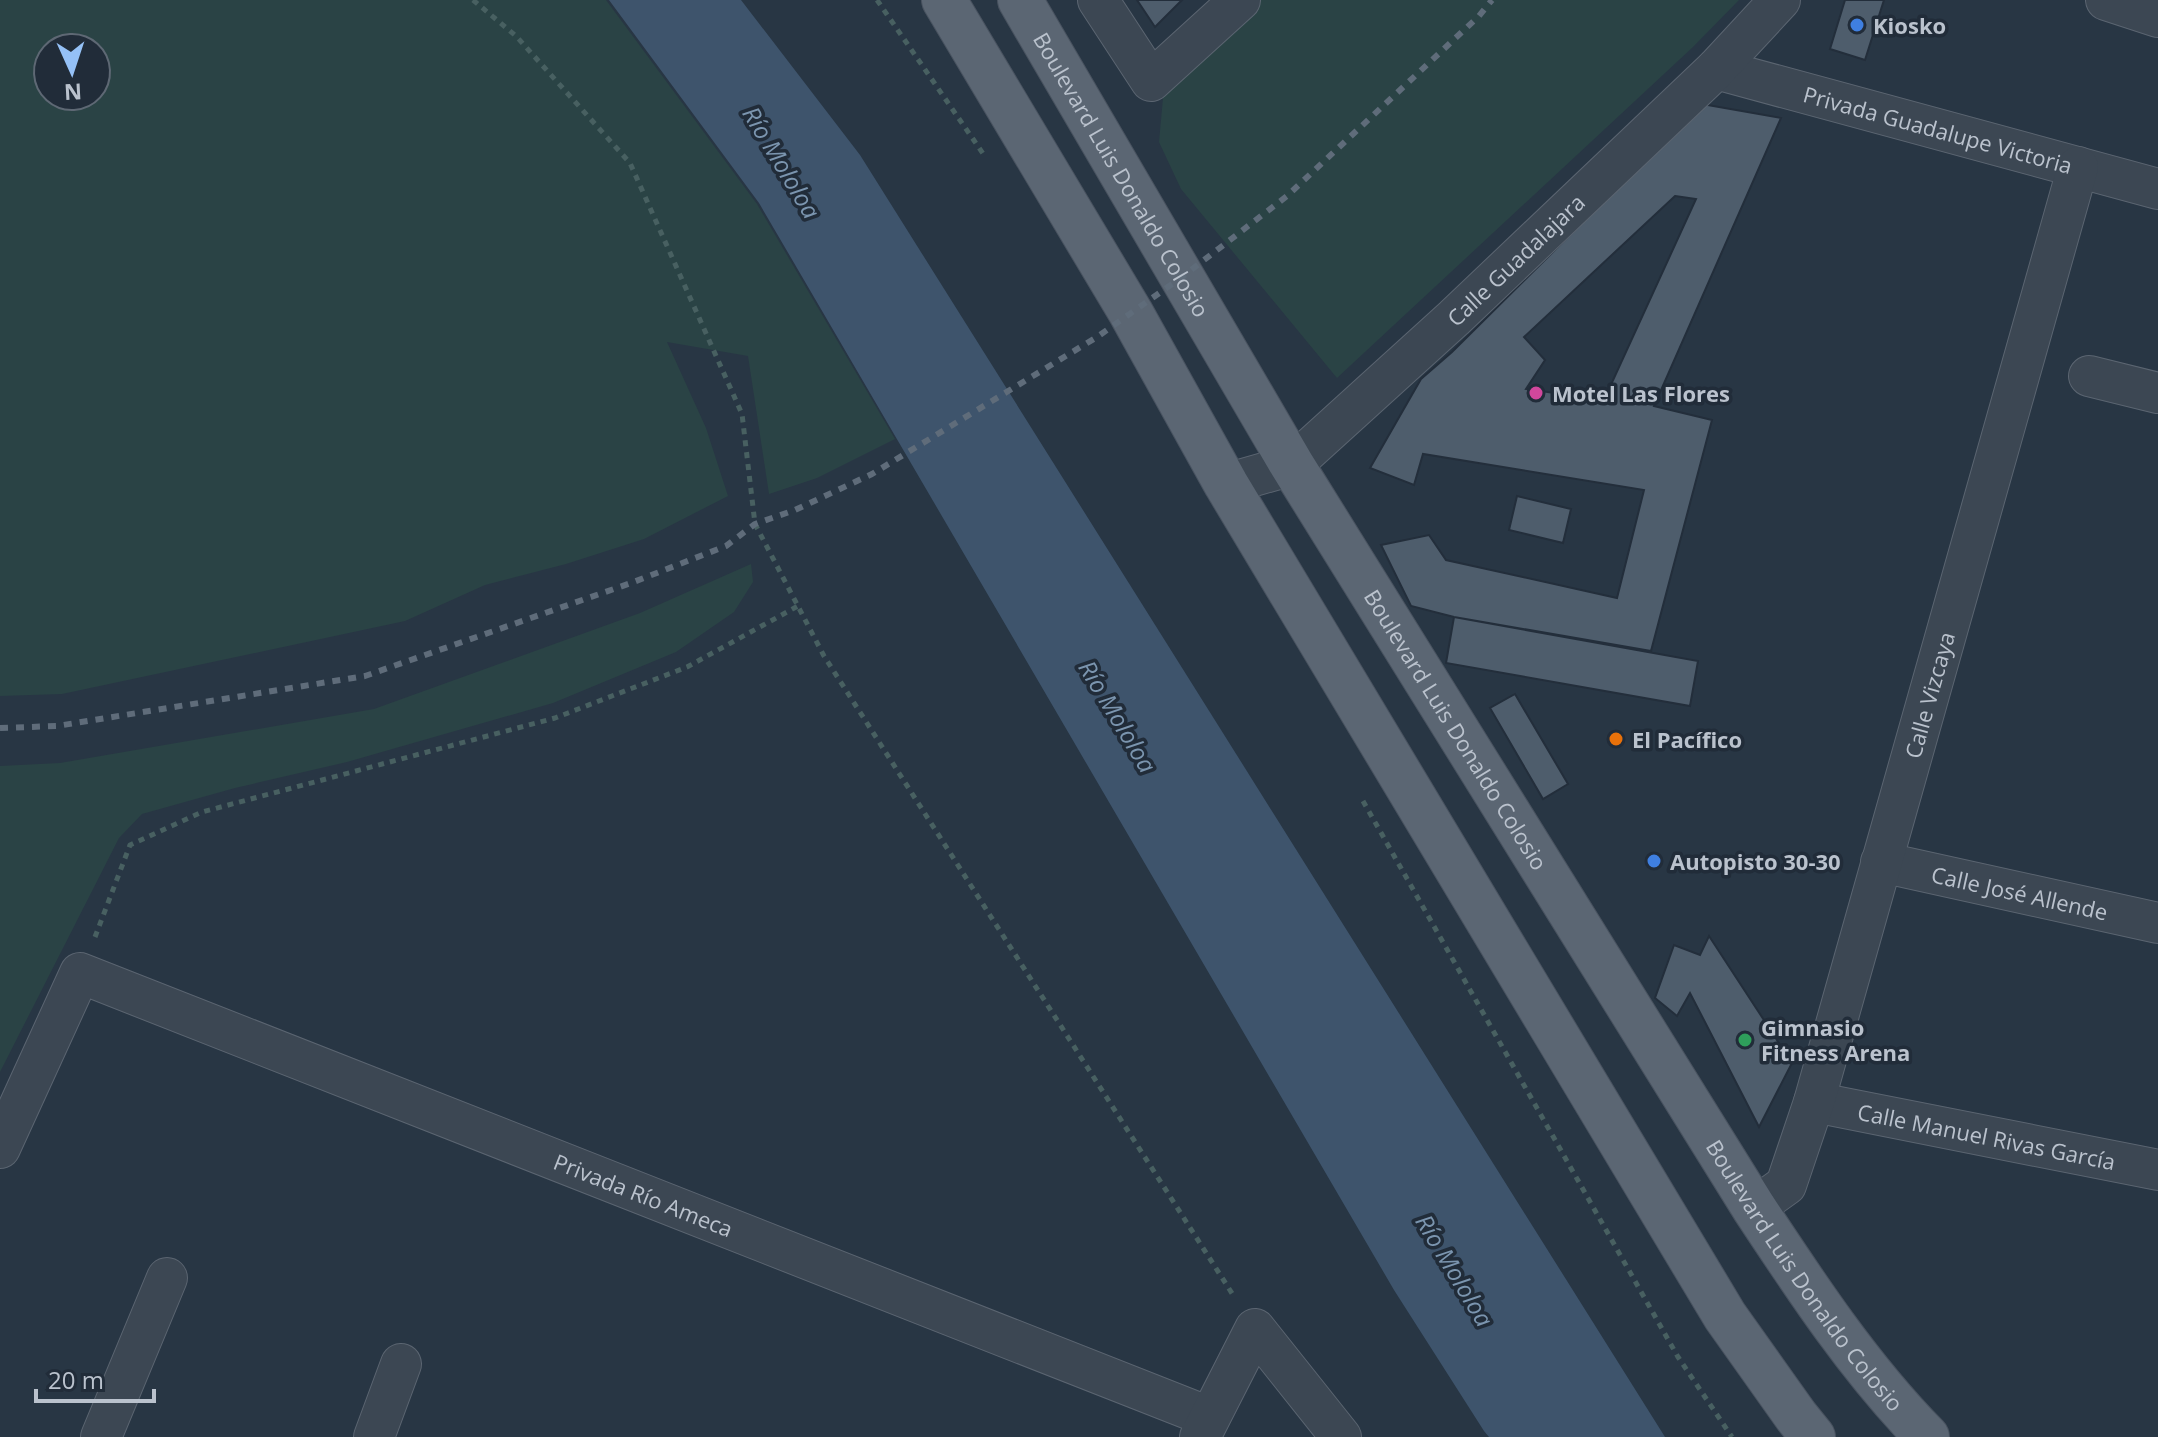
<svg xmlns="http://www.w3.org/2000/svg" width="2158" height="1437" font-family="'Open Sans',sans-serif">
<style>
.green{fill:#2a4345;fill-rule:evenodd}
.water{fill:#3e546c}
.building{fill:#4e5d6c;stroke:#232e3b;stroke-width:2;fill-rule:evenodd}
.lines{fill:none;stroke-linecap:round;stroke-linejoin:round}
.street-casing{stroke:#5b6571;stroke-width:42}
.primary-casing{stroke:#495360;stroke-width:46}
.path{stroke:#486061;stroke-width:5;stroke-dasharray:6 6;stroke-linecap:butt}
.street{stroke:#3c4753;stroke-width:40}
.primary{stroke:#5b6673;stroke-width:44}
.rail{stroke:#5f6c7a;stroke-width:6;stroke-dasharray:8 8;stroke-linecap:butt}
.shop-dot{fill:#3f7fe0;stroke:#212c39;stroke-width:3}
.hotel-dot{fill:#d1479c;stroke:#212c39;stroke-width:3}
.food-dot{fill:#e8710a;stroke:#212c39;stroke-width:3}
.leisure-dot{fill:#2e9e5b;stroke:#212c39;stroke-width:3}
.labels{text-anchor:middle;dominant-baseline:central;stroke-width:7;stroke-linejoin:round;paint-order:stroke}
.poi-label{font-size:22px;font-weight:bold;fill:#bac2cd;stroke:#212c39;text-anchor:start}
.street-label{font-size:22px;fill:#bac2cd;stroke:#212c39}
.water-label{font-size:24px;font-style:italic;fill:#7b95af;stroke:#212c39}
</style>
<rect width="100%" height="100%" fill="#283644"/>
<path class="green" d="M0 0H606L757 204 895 439 817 478 769 494 748 356 667 342 706 428 728 496 644 539 566 564 485 585 405 621 62 694 0 696ZM48 48H96V96H48Z
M1249 0H1739L1693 47 1337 378 1181 189 1159 142 1165 76Z
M751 564 753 582 734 612 676 652 553 703 347 762 235 788 142 814 119 838 0 1072V766L60 763 374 709 640 613Z"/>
<path class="water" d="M609 0H741L860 155 1665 1437H1489L1484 1431 1394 1290 759 203Z"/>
<path class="building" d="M1137 0H1182L1155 27Z
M1845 0H1884L1865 60 1830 49Z
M1702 104 1781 118 1654 406 1712 420 1651 651 1454 617 1411 606 1381 545 1429 535 1446 560 1617 598 1644 490 1423 454 1414 485 1370 468 1421 379 1452 352ZM1675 196 1696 199 1604 400 1526 389 1545 360 1524 337Z
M1517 496 1571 509 1563 543 1509 530Z
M1454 617 1698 661 1690 706 1446 663Z
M1515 694 1568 784 1543 799 1490 708Z
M1709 936 1792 1063 1759 1127 1690 993 1677 1016 1655 998 1674 945 1700 955Z"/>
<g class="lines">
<defs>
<g id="street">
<path d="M1098 0 1151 81 1240 0"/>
<path d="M2106 0 2158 17"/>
<path id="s1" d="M1716 69 2158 189"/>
<path d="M2089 376 2158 393"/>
<path id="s2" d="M1226 484 1292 465 1454 318 1716 69 1780 0"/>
<path id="s3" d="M1881 862 2158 923"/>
<path id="s4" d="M1814 1102 2158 1170"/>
<path id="s5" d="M0 1148 80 973 1209 1417"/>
<path id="s6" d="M1754 1208 1786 1185 1814 1102 2078 167"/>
<path d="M101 1437 167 1278"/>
<path d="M374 1437 401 1364"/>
<path d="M1200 1437 1255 1329 1341 1437"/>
</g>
<g id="primary">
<path d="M944 0 1131 313 1226 484 1725 1316 1796 1416 1813 1437"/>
<path id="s7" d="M1020 0 1292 465 1754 1208C1806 1287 1860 1369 1927 1437"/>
</g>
</defs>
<use href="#street" class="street-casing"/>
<use href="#primary" class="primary-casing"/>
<path class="path" d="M473 0 516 36 630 163 742 414 755 524 824 656 1235 1298
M877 0 984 155
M1363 801 1678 1357 1732 1437
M95 937 130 845 202 812 555 718 687 667 798 606"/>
<use href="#street" class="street"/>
<use href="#primary" class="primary"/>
<path class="rail" d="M0 728 57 726 365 676 631 583 726 546 755 524 795 510 872 474 1097 337 1182 277 1287 196 1479 16 1492 0"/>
</g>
<g class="shop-dot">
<circle cx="1857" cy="25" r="8"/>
<circle cx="1654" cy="861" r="8"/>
</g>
<circle class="hotel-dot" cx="1536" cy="393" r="8"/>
<circle class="food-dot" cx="1616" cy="739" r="8"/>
<circle class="leisure-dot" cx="1745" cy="1040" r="8"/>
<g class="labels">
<g class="poi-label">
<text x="1873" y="25">Kiosko</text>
<text x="1552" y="393">Motel Las Flores</text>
<text x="1632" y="739">El Pacífico</text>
<text x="1670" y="861">Autopisto 30-30</text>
<text x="1761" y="1027">Gimnasio<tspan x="1761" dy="25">Fitness Arena</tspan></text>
</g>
<g class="street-label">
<text stroke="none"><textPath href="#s1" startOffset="230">Privada Guadalupe Victoria</textPath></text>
<text stroke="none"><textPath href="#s7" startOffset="202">Boulevard Luis Donaldo Colosio</textPath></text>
<text stroke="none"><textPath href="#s2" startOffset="372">Calle Guadalajara</textPath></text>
<text stroke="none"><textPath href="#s6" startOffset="550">Calle Vizcaya</textPath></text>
<text stroke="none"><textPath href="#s7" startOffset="850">Boulevard Luis Donaldo Colosio</textPath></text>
<text stroke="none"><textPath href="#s3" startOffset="142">Calle José Allende</textPath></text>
<text stroke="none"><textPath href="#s4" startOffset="176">Calle Manuel Rivas García</textPath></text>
<text stroke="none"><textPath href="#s5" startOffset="798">Privada Río Ameca</textPath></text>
<text stroke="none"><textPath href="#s7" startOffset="1498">Boulevard Luis Donaldo Colosio</textPath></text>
</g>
<g class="water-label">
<text transform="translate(782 162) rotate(59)">Río Mololoa</text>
<text transform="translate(1118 716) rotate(59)">Río Mololoa</text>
<text transform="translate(1455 1270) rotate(59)">Río Mololoa</text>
</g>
</g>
<g transform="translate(72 72) rotate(177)"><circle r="38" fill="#212c39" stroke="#5e6874" stroke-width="2"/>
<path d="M0-6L14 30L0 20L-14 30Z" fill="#95c1f7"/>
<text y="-12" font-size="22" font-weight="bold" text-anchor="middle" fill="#bac2cd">N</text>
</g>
<path d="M36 1389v12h118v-12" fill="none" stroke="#bac2cd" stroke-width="4"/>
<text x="48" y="1389" font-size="24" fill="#bac2cd" stroke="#212c39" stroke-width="6" paint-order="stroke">20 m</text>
</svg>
